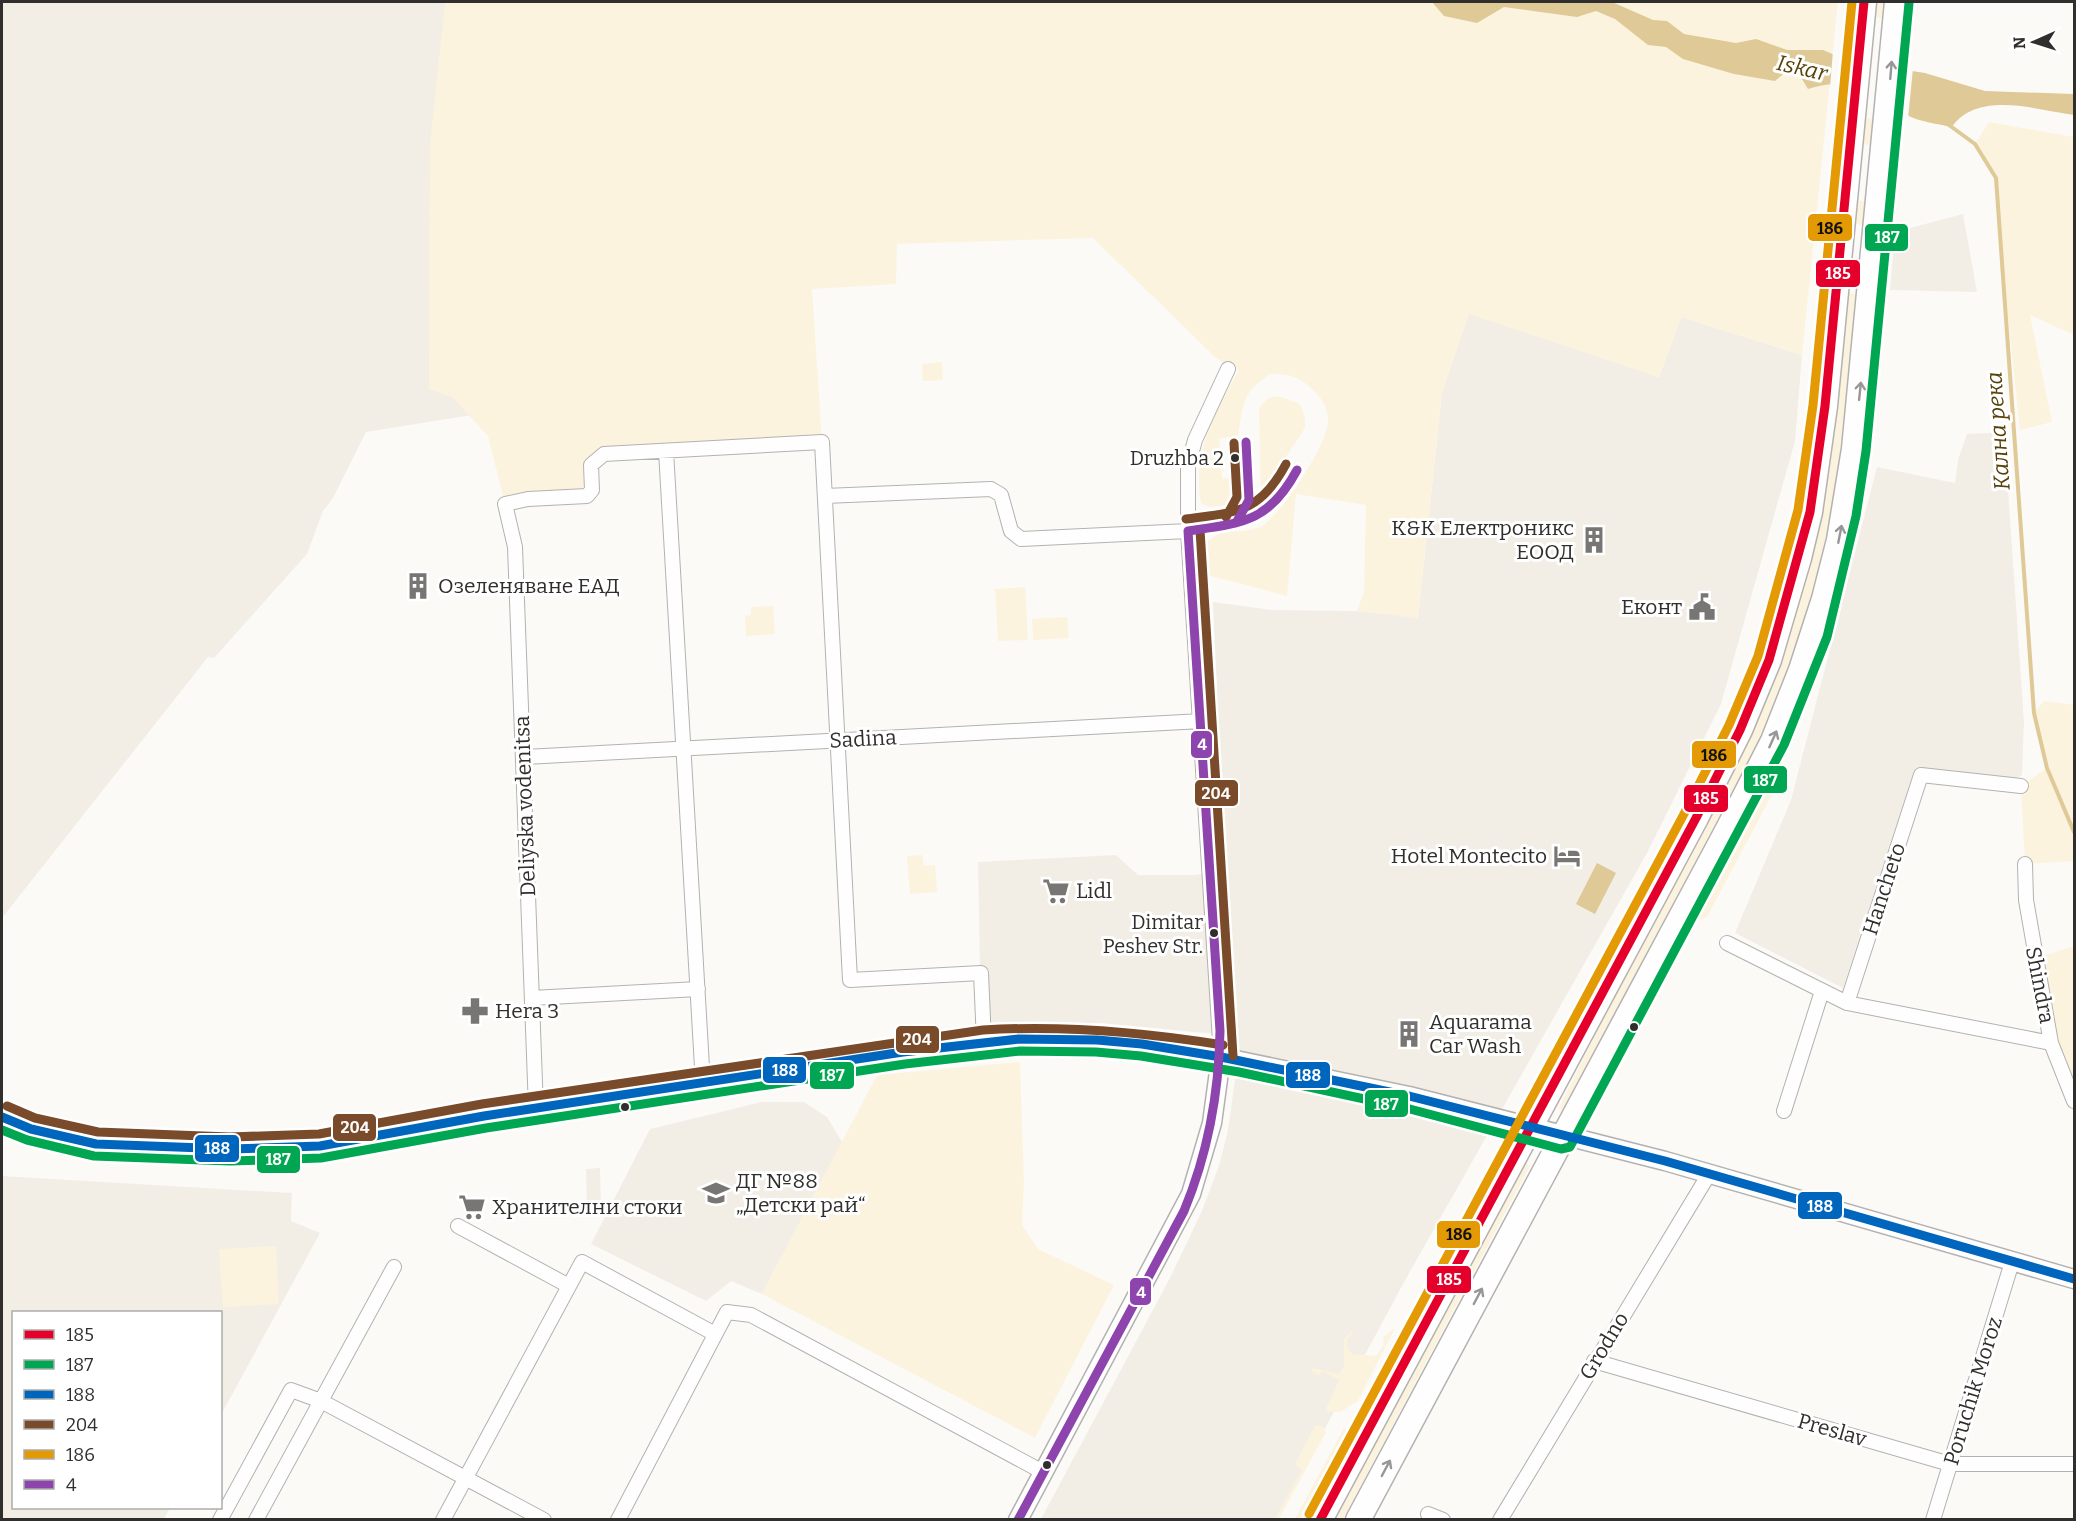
<svg xmlns="http://www.w3.org/2000/svg" width="2076" height="1521" font-family="Bitter,serif">
<style>
.built{fill:#f2eee5}
.green{fill:#fcf3de}
.water{fill:#dfc997}
.pier{fill:#fcfaf7}
.lines{fill:none;stroke-linecap:round;stroke-linejoin:round}
.stream{stroke:#dfc997;stroke-width:4}
.street-casing{stroke:#b3b2b0;stroke-width:16}
.secondary-casing{stroke:#b3b2b0;stroke-width:21}
.highway-casing{stroke:#b3b2b0;stroke-width:27}
.street{stroke:#fffefe;stroke-width:14}
.secondary{stroke:#fffefe;stroke-width:18}
.highway{stroke:#fffefe;stroke-width:24}
.bus-1-casing{stroke:#fff;stroke-width:14}
.bus-2-casing{stroke:#fff;stroke-width:14}
.bus-3-casing{stroke:#fff;stroke-width:14}
.bus-4-casing{stroke:#fff;stroke-width:14}
.bus-5-casing{stroke:#fff;stroke-width:14}
.bus-6-casing{stroke:#fff;stroke-width:14}
.bus-1{stroke:#e4002b;stroke-width:9}
.bus-2{stroke:#00a651;stroke-width:9}
.bus-3{stroke:#0065bd;stroke-width:9}
.bus-4{stroke:#7a4b2a;stroke-width:9}
.bus-5{stroke:#e39a04;stroke-width:9}
.bus-6{stroke:#8e44ad;stroke-width:9}
.oneway{stroke:#989696}
.bus-dot{fill:#302f2d;stroke:#fff;stroke-width:2}
.labels{text-anchor:middle;dominant-baseline:central;stroke-width:6;stroke-linejoin:round;paint-order:stroke}
.bus-label{font-size:20px;fill:#302f2d;stroke:#fff;text-anchor:end}
.poi-label{font-size:21px;fill:#302f2d;stroke:#fff;text-anchor:start}
.street-label{font-size:21px;fill:#302f2d;stroke:#fff}
.water-label{font-size:22px;font-style:italic;fill:#564208;stroke:#fff}
.line-badge{stroke:#fff;stroke-width:2}
.badge-label{font-size:16px;text-anchor:middle;font-weight:bold;fill:#fff}
.pale-badge-label{font-size:16px;text-anchor:middle;font-weight:bold;fill:#111}
</style>
<rect width="100%" height="100%" fill="#fcfaf7"/>
<path class="built" d="M2 2H446L491 412 366 432 333 498 323 511 307 554 214 658 208 657 2 918Z
M1963 214 1977 292 1890 290 1895 232Z
M1469 313 1659 377 1681 317 1802 355 1795 441 1721 704 1647 853 1408 1275 1276 1519H1041L1170 1278 1201 1213 1219 1166 1228 1130 1235 1080 1236 1036 1102 1023 981 1028 978 862 1116 855 1138 875H1194L1225 872 1213 602 1272 610 1357 611 1418 617 1442 392Z
M2004 432 2024 722 2022 775 2009 782 1914 771 1843 988 1735 933 1791 800 1877 467 1955 483 1958 460 1967 434Z
M762 1102H804L827 1117 842 1142 762 1294 731 1281 706 1301 591 1244 650 1129Z
M600 1168 601 1211H587L586 1169Z
M2 1176 292 1193 291 1221 320 1233 221 1415 220 1312H14V1508H170L164 1519H2Z"/>
<path class="green" d="M445 2H1838L1802 355 1681 317 1659 377 1469 314 1442 392 1418 618 1357 611 1364 592 1366 505 1296 494 1287 596 1207 575 1205 545C1218 526 1241 535 1260 527 1280 518 1329 442 1328 420 1328 409 1322 399 1315 392 1302 378 1290 373 1270 374 1241 394 1244 402 1238 435L1219 439 1222 479 1238 477 1237 493 1227 505 1209 507 1201 503C1192 454 1214 411 1239 371L1216 358 1093 238 897 244 896 284 812 289 822 442 604 454 591 465 592 490 505 504 488 436 452 397 429 389 430 145Z
M1876 2H1887L1886 19 1875 17Z
M1865 118 1875 119 1872 145 1862 144Z
M1989 122 2074 137V335L2030 315 2052 422 2020 430 2003 271 1996 178 1975 144Z
M1857 201H1868L1866 225 1856 224Z
M1848 293 1858 294C1845 429 1831 565 1780 692 1757 749 1726 804 1697 858 1652 942 1608 1026 1563 1110L1560 1111 1559 1108C1594 1038 1629 967 1665 898 1718 797 1772 698 1804 588 1833 493 1838 391 1848 293Z
M942 362 943 380 923 381 922 364Z
M1278 396 1300 404 1305 417V428L1261 495 1259 408 1268 398Z
M1025 587 1028 640 998 641 995 589Z
M773 606 775 634 746 636 745 616 751 615V607Z
M1067 617 1069 638 1033 640 1032 619Z
M2044 701 2074 705V861L2025 864 2021 786 2047 768 2034 713Z
M1776 778 1778 783 1707 917 1698 921 1772 779Z
M922 855 924 866 935 865 937 892 910 894 907 856Z
M2074 946V1101L2034 959Z
M1020 1062 1024 1183 1022 1225 1038 1249 1114 1285 1035 1438 762 1294 877 1075Z
M1524 1162 1530 1166 1343 1519 1331 1520Z
M276 1246 279 1304 223 1307 219 1249Z
M1395 1328 1358 1401 1340 1412 1325 1411 1339 1380 1322 1371 1319 1376 1311 1371 1313 1368 1339 1374 1344 1367V1339L1351 1332H1353C1345 1339 1345 1347 1352 1354L1376 1356 1384 1345 1383 1337Z
M1318 1425 1325 1429 1326 1432 1279 1519H1275L1302 1470 1295 1464 1315 1426Z
M1344 1428 1347 1432 1300 1519H1295Z"/>
<path class="water" d="M1432 2H1612L1653 20 1667 21 1684 34 1736 43 1756 39 1787 50H1823L1849 61 1925 73 1985 91 2074 94V115C2037 110 1978 90 1952 127 1938 124 1920 122 1907 115 1873 97 1850 74 1808 89L1799 74 1788 70 1775 81 1734 74 1683 59 1666 47 1648 45 1615 19 1596 11 1577 17 1504 7 1477 23 1444 16Z
M1597 863 1616 873 1595 914 1576 904Z"/>
<path class="pier" d="M1833 51 1850 58 1913 68 1908 119 1865 92 1830 87Z"/>
<g class="lines">
<path class="stream" d="M1949 125 1975 144 1996 178 2034 713 2047 768 2074 832"/>
<defs>
<path id="street" d="M666 451 703 1084
M825 496 991 489 1001 495 1011 531 1021 539 1188 531
M525 757 1202 721
M2025 864 2026 900 2051 1043 2074 1101
M1727 943 1847 1003 2051 1043
M532 998 698 989
M1847 1003 1921 775 2021 786
M1221 1057 1188 531V466L1195 440 1228 369
M536 1109 515 547 505 504 528 499 587 496 592 490 591 465 604 454 822 442 850 980 981 973 984 1042
M1784 1111 1822 991
M458 1226 569 1286
M1594 1361 1950 1464H2074
M1428 1514 1443 1520
M220 1520 291 1390 321 1401 544 1520
M256 1520 394 1267
M443 1520 582 1262 715 1334
M618 1520 727 1312 751 1315 1043 1472
M1500 1520 1709 1174
M1933 1520 2012 1262"/>
<path id="secondary" d="M2 1117 31 1129 96 1144 230 1149 320 1146 484 1116 903 1052 1019 1039 1097 1040 1142 1044 1221 1057 1409 1096 1665 1161 2074 1279
M1018 1520 1191 1194 1212 1123 1221 1057"/>
<path id="highway" d="M1320 1520 1696 818 1740 730 1769 660 1799 558 1810 512 1825 406 1864 2
M1358 1520 1728 829 1773 741 1801 670 1824 599 1839 540 1854 449 1897 2"/>
</defs>
<use href="#street" class="street-casing"/>
<use href="#secondary" class="secondary-casing"/>
<use href="#highway" class="highway-casing"/>
<use href="#street" class="street"/>
<use href="#secondary" class="secondary"/>
<use href="#highway" class="highway"/>
<defs>
<path id="bus-1" d="M1320 1520 1696 818 1740 730 1769 660 1810 512 1825 406 1864 2"/>
<path id="bus-2" d="M2 1130 27 1140 94 1156 230 1161 321 1158 486 1128 905 1064 1020 1051 1096 1052 1141 1056 1239 1072 1406 1108 1561 1149 1570 1147 1784 745 1827 637 1856 516 1866 451 1909 3"/>
<path id="bus-3" d="M2 1117 31 1129 96 1144 230 1149 320 1146 484 1116 903 1052 1019 1039 1097 1040 1142 1044 1221 1057 1409 1096 1665 1161 2074 1279"/>
<path id="bus-4" d="M1226 517 1237 497 1234 443
M1186 519C1237 512 1260 513 1286 464
M1200 530 1233 1056
M7 1106 35 1118 98 1132 230 1137 319 1134 482 1104 983 1030C1064 1025 1143 1032 1223 1045"/>
<path id="bus-5" d="M1309 1514 1685 812 1729 725 1758 656 1798 510 1813 405 1852 2"/>
<path id="bus-6" d="M1236 523 1249 500 1246 442
M1188 531C1243 523 1269 522 1297 470
M1018 1520 1184 1211C1208 1153 1219 1094 1220 1031L1188 531"/>
</defs>
<use href="#bus-1" class="bus-1-casing"/>
<use href="#bus-2" class="bus-2-casing"/>
<use href="#bus-3" class="bus-3-casing"/>
<use href="#bus-4" class="bus-4-casing"/>
<use href="#bus-5" class="bus-5-casing"/>
<use href="#bus-6" class="bus-6-casing"/>
<use href="#bus-1" class="bus-1"/>
<use href="#bus-2" class="bus-2"/>
<use href="#bus-3" class="bus-3"/>
<use href="#bus-4" class="bus-4"/>
<use href="#bus-5" class="bus-5"/>
<use href="#bus-6" class="bus-6"/>
</g>
<defs><path id="oneway-shaft" d="M-6 0H5M1.5-3L5.5 0L1.5 3" fill="none" stroke-width="1.6" stroke-linecap="round" stroke-linejoin="round" transform="scale(1.5)"/></defs>
<g class="oneway">
<use href="#oneway-shaft" transform="translate(1891 70) rotate(-85)"/>
<use href="#oneway-shaft" transform="translate(1860 391) rotate(-84)"/>
<use href="#oneway-shaft" transform="translate(1840 534) rotate(-79)"/>
<use href="#oneway-shaft" transform="translate(1773 739) rotate(-66)"/>
<use href="#oneway-shaft" transform="translate(1478 1296) rotate(-62)"/>
<use href="#oneway-shaft" transform="translate(1386 1468) rotate(-62)"/>
</g>
<defs>
<symbol id="building-bare" viewBox="-9 -9 18 18"><path d="M-4-6H4V6H1V3H-1V6H-4ZM-2.5-4.3h1.7v1.8h-1.7ZM.8-4.3h1.7v1.8H.8ZM-2.5-1h1.7V.8h-1.7ZM.8-1h1.7V.8H.8Z" fill="#777674" stroke="#fff" stroke-width="2.5" paint-order="stroke"/></symbol>
<symbol id="civic-bare" viewBox="-9 -9 18 18"><path d="M-.6-6.5H3V-4.5H.6V-3L4-1V1h2V6H-6V1h2V-1L-.6-3ZM-1.2 2.5V6h2.4V2.5Z" fill="#777674" stroke="#fff" stroke-width="2.5" paint-order="stroke"/></symbol>
<symbol id="hotel-bare" viewBox="-9 -9 18 18"><path d="M-6-4.5h1.5V1H6V5H4.5V3h-9V5H-6ZM-4 0a1.8 1.8 0 1 1 3.6 0ZM.5 0V-2.5h3Q6-2.5 6 0Z" fill="#777674" stroke="#fff" stroke-width="2.5" paint-order="stroke"/></symbol>
<symbol id="supermarket-bare" viewBox="-9 -9 18 18"><path d="M-6-5.5h2.5l.6 2H6L4.5 2H-2.5L-4.4-4H-6ZM-1.5 3.2a1.3 1.3 0 1 0 .1 0ZM3 3.2a1.3 1.3 0 1 0 .1 0Z" fill="#777674" stroke="#fff" stroke-width="2.5" paint-order="stroke"/></symbol>
<symbol id="pharmacy-bare" viewBox="-9 -9 18 18"><path d="M-2-6h4v4h4v4h-4v4h-4v-4h-4v-4h4Z" fill="#777674" stroke="#fff" stroke-width="2.5" paint-order="stroke"/></symbol>
<symbol id="school-bare" viewBox="-9 -9 18 18"><path d="M0-5L7-2L0 1L-7-2ZM-4 1L0 2.5L4 1V4Q0 6-4 4Z" fill="#777674" stroke="#fff" stroke-width="2.5" paint-order="stroke"/></symbol>
</defs>
<g fill-rule="evenodd">
<use href="#building-bare" x="1575" y="521" width="38" height="38"/>
<use href="#building-bare" x="399" y="567" width="38" height="38"/>
<use href="#civic-bare" x="1683" y="588" width="38" height="38"/>
<use href="#hotel-bare" x="1548" y="837" width="38" height="38"/>
<use href="#supermarket-bare" x="1037" y="872" width="38" height="38"/>
<use href="#pharmacy-bare" x="456" y="992" width="38" height="38"/>
<use href="#building-bare" x="1390" y="1015" width="38" height="38"/>
<use href="#school-bare" x="697" y="1174" width="38" height="38"/>
<use href="#supermarket-bare" x="453" y="1188" width="38" height="38"/>
</g>
<g class="bus-dot">
<circle cx="1235" cy="458" r="5"/>
<circle cx="1214" cy="933" r="5"/>
<circle cx="1634" cy="1027" r="5"/>
<circle cx="625" cy="1107" r="5"/>
<circle cx="1047" cy="1465" r="5"/>
</g>
<g class="labels">
<g class="bus-label">
<text x="1224" y="458">Druzhba 2</text>
<text x="1203" y="922">Dimitar<tspan x="1203" dy="24">Peshev Str.</tspan></text>
</g>
<g class="poi-label">
<text x="1574" y="528" text-anchor="end">K&amp;K Електроникс<tspan x="1574" dy="24">ЕООД</tspan></text>
<text x="438" y="586">Озеленяване ЕАД</text>
<text x="1682" y="607" text-anchor="end">Еконт</text>
<text x="1547" y="856" text-anchor="end">Hotel Montecito</text>
<text x="1076" y="891">Lidl</text>
<text x="495" y="1011">Hera 3</text>
<text x="1429" y="1022">Aquarama<tspan x="1429" dy="24">Car Wash</tspan></text>
<text x="736" y="1181">ДГ №88<tspan x="736" dy="24">„Детски рай“</tspan></text>
<text x="492" y="1207">Хранителни стоки</text>
</g>
<g class="street-label">
<text transform="translate(863 739) rotate(-3)">Sadina</text>
<text transform="translate(525 806) rotate(-92)">Deliyska vodenitsa</text>
<text transform="translate(1884 889) rotate(-72)">Hancheto</text>
<text transform="translate(2040 985) rotate(79)">Shindra</text>
<text transform="translate(1604 1346) rotate(-59)">Grodno</text>
<text transform="translate(1973 1391) rotate(-73)">Poruchik Moroz</text>
<text transform="translate(1832 1430) rotate(16)">Preslav</text>
</g>
<g class="water-label">
<text transform="translate(1802 68) rotate(13)">Iskar</text>
<text transform="translate(1998 431) rotate(-94)">Кална река</text>
</g>
</g>
<g class="line-badge">
<rect x="1807" y="213" width="46" height="29" rx="6" fill="#e39a04"/>
<rect x="1864" y="223" width="45" height="29" rx="6" fill="#00a651"/>
<rect x="1815" y="259" width="46" height="29" rx="6" fill="#e4002b"/>
<rect x="1190" y="730" width="23" height="29" rx="6" fill="#8e44ad"/>
<rect x="1691" y="740" width="46" height="29" rx="6" fill="#e39a04"/>
<rect x="1743" y="765" width="45" height="29" rx="6" fill="#00a651"/>
<rect x="1194" y="779" width="45" height="28" rx="6" fill="#7a4b2a"/>
<rect x="1683" y="784" width="46" height="29" rx="6" fill="#e4002b"/>
<rect x="895" y="1025" width="45" height="29" rx="6" fill="#7a4b2a"/>
<rect x="762" y="1056" width="45" height="28" rx="6" fill="#0065bd"/>
<rect x="1285" y="1061" width="46" height="28" rx="6" fill="#0065bd"/>
<rect x="809" y="1061" width="46" height="29" rx="6" fill="#00a651"/>
<rect x="1364" y="1089" width="45" height="29" rx="6" fill="#00a651"/>
<rect x="332" y="1113" width="45" height="29" rx="6" fill="#7a4b2a"/>
<rect x="194" y="1134" width="46" height="29" rx="6" fill="#0065bd"/>
<rect x="256" y="1145" width="45" height="29" rx="6" fill="#00a651"/>
<rect x="1797" y="1191" width="46" height="29" rx="6" fill="#0065bd"/>
<rect x="1436" y="1220" width="45" height="29" rx="6" fill="#e39a04"/>
<rect x="1426" y="1265" width="46" height="29" rx="6" fill="#e4002b"/>
<rect x="1129" y="1277" width="23" height="29" rx="6" fill="#8e44ad"/>
</g>
<g class="badge-label">
<text x="1887" y="243">187</text>
<text x="1838" y="279">185</text>
<text x="1202" y="750">4</text>
<text x="1765" y="786">187</text>
<text x="1216" y="799">204</text>
<text x="1706" y="804">185</text>
<text x="917" y="1045">204</text>
<text x="785" y="1076">188</text>
<text x="1308" y="1081">188</text>
<text x="832" y="1081">187</text>
<text x="1386" y="1110">187</text>
<text x="355" y="1133">204</text>
<text x="217" y="1154">188</text>
<text x="278" y="1165">187</text>
<text x="1820" y="1212">188</text>
<text x="1449" y="1285">185</text>
<text x="1141" y="1298">4</text>
</g>
<g class="pale-badge-label">
<text x="1830" y="234">186</text>
<text x="1714" y="761">186</text>
<text x="1459" y="1240">186</text>
</g>
<rect width="2076" height="1521" fill="none" stroke="#302f2d" stroke-width="6"/>
<rect x="12" y="1311" width="210" height="198" fill="#ffffff" stroke="#acacab" stroke-width="1.5"/>
<rect x="24" y="1330" width="30" height="9" fill="#e4002b" stroke="#acacab" stroke-width="1.5"/>
<text x="66" y="1341" font-size="18" fill="#302f2d">185</text>
<rect x="24" y="1360" width="30" height="9" fill="#00a651" stroke="#acacab" stroke-width="1.5"/>
<text x="66" y="1371" font-size="18" fill="#302f2d">187</text>
<rect x="24" y="1390" width="30" height="9" fill="#0065bd" stroke="#acacab" stroke-width="1.5"/>
<text x="66" y="1401" font-size="18" fill="#302f2d">188</text>
<rect x="24" y="1420" width="30" height="9" fill="#7a4b2a" stroke="#acacab" stroke-width="1.5"/>
<text x="66" y="1431" font-size="18" fill="#302f2d">204</text>
<rect x="24" y="1450" width="30" height="9" fill="#e39a04" stroke="#acacab" stroke-width="1.5"/>
<text x="66" y="1461" font-size="18" fill="#302f2d">186</text>
<rect x="24" y="1480" width="30" height="9" fill="#8e44ad" stroke="#acacab" stroke-width="1.5"/>
<text x="66" y="1491" font-size="18" fill="#302f2d">4</text>
<g transform="translate(2034 42) rotate(267)" stroke="#ffffff" stroke-width="4.5" paint-order="stroke">
<path d="M0-4.5L10 22L0 15L-10 22Z" fill="#302f2d"/>
<text y="-9" font-size="16" font-weight="bold" text-anchor="middle" fill="#302f2d">N</text>
</g>
</svg>
